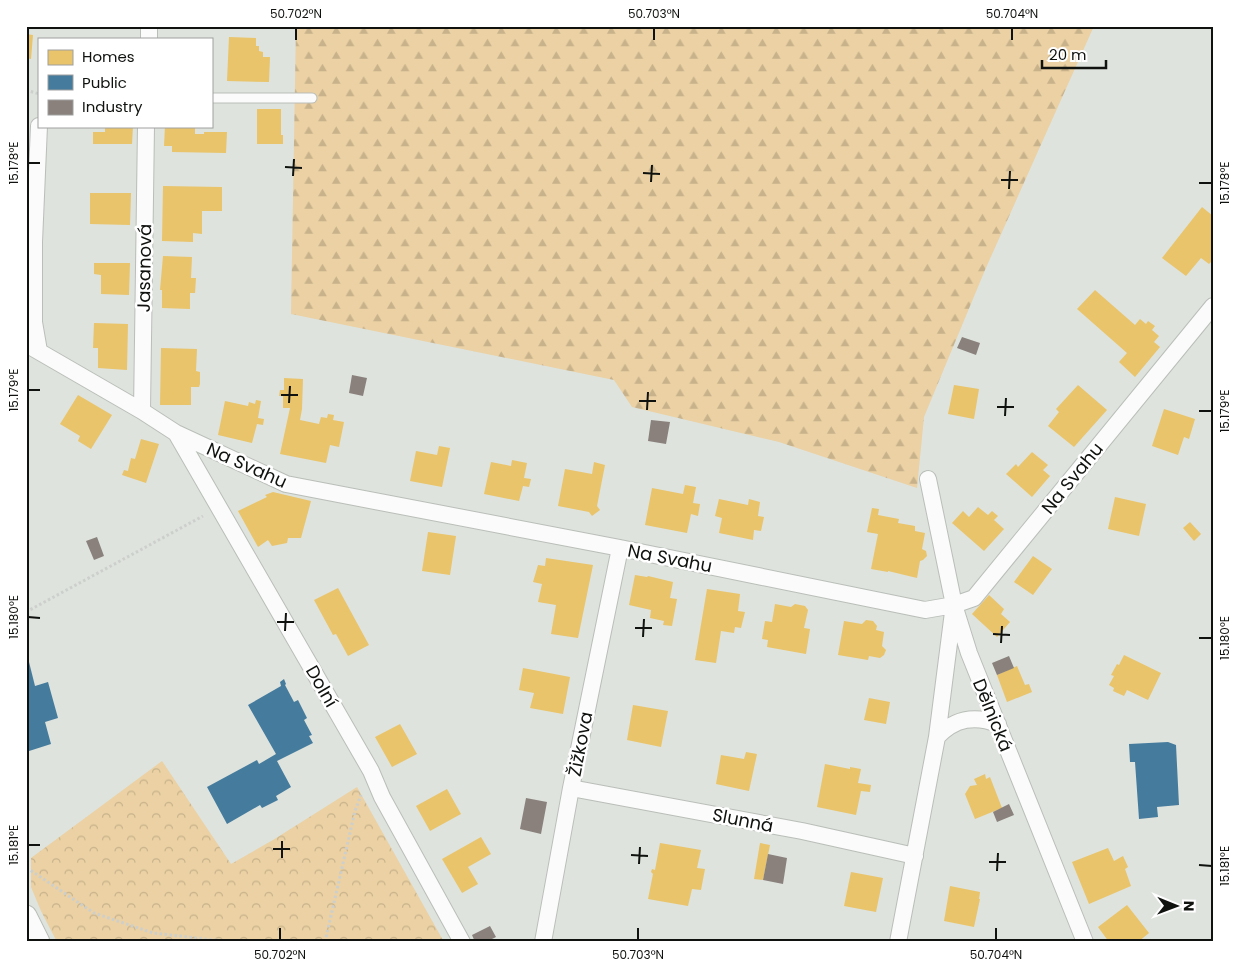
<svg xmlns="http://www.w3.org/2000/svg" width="1239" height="968" font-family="Poppins,sans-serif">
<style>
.forest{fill:url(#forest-firs)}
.park{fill:url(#park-crowns)}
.homes{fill:#e9c46a}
.public{fill:#457b9d}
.industry{fill:#8a817c}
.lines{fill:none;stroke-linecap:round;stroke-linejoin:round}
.service-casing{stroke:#babeb9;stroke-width:11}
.minor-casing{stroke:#babeb9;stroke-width:18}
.tertiary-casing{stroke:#babeb9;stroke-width:23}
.path{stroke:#cdcfcd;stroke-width:3;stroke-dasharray:2.5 2.5;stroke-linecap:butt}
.service{stroke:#fafbfa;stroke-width:9}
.minor{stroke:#fafbfa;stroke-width:16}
.tertiary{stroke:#fafbfa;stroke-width:21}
.ticks{fill:none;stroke:#0f120e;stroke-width:2}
.labels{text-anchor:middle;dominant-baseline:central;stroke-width:5;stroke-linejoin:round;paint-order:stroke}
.street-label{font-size:18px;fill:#0f120e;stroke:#fff}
.neatline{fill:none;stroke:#0f120e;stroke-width:2}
.ticks-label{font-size:12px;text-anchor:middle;fill:#0f120e}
</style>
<defs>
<pattern id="forest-firs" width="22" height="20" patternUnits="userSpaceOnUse" patternTransform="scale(1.25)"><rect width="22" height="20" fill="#ebd1a3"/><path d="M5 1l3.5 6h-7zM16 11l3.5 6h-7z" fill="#c8b28b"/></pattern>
<pattern id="park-crowns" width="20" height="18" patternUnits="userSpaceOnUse" patternTransform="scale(1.25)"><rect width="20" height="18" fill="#ebd1a3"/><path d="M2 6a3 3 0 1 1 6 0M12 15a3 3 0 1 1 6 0" fill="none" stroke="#c8b28b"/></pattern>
</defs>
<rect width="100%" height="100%" fill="#dee3dd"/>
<path class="forest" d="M296 26H1094L985 270 924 417 917 488 779 442 632 407 614 380 291 314Z"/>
<path class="park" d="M162 761 231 864 273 840 357 787 444 942H57L41 911 31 887V858Z"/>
<path class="homes" d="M26 34 33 35 31 59 26 58Z
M229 37 256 38V46H259V51L263 52V57H270L269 82 227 81Z
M257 109H281V135H283V144H257Z
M105 126H133L132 144H93V132H105Z
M165 126H195V134H204V132H227L226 153 172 152V146H164Z
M163 186 222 187V211H202V234L193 233V242L162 241Z
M90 193H131L130 225 90 224Z
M1202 207 1213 216V242L1211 245 1213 246V260L1209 264 1201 258 1186 276 1162 258Z
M163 256 192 257 191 278H196L195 293H190V309L162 308V290H160Z
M94 263H130L129 295 101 294V275L94 274Z
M1095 290 1135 325 1140 319 1146 324 1148 321 1155 326 1152 330 1159 336 1154 342 1160 347 1135 377 1119 362 1127 353 1077 309Z
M94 323 128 324 127 370 98 368V348H93Z
M161 348 197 349 196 371 200 372V384L199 387H191V405H160Z
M284 378 303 379 302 409 300 420 319 424 321 417 327 418 328 414 334 415 333 420 344 422 339 447 330 445 326 463 280 454 290 408H283V396H279L280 390H284Z
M954 385 979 389 974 419 948 414Z
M1078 385 1107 410 1074 447 1048 426 1059 412 1056 409Z
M78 395 112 415 91 449 78 441 80 436 60 424Z
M256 400 261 401 258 418 264 419 263 425 257 424 252 443 218 435 225 401 248 406 249 402 255 404Z
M1164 409 1195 419 1189 439 1184 437 1178 455 1152 446Z
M141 439 159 444 146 483 122 475 124 470 128 471 131 458 135 459Z
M439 446 450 448 442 487 410 481 416 451 437 455Z
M1032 452 1048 465 1043 470 1050 476 1032 497 1006 474 1016 464 1018 467Z
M512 460 527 463 524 478 531 479 529 487 523 486 519 501 484 494 491 462 511 466Z
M594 462 605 465 597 506 600 510 592 516 589 512 558 506 565 469 592 474Z
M685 485 696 487 693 503 700 504 698 516 691 514 687 533 645 525 652 488 683 494Z
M273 492 311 501 301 538H288L287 543 272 546 268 540 258 547 238 511 267 497 265 495Z
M1115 497 1146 504 1139 536 1108 529Z
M719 499 748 505 749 499 760 502 758 516 764 517 761 531 754 530 753 540 719 533 722 518 715 516Z
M978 507 988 515 992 511 998 516 994 520 1004 529 984 551 952 523 963 511 969 517Z
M872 508 879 509 878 515 899 519 898 523 915 526V531L925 533 922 549 926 551 927 556 923 560 920 561 917 578 888 571V572L871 569 878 534 867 532Z
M1190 522 1201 534 1194 541 1183 528Z
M428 532 456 536 450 575 422 571Z
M1033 556 1052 569 1033 595 1014 582Z
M546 558 593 565 578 638 551 634 556 605 538 602 542 584 533 582 538 565 545 566Z
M635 575 647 577 648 576 673 582 670 598 677 599 672 626 663 625 664 621 650 618 651 610 629 605Z
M338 588 369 645 348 656 336 634 333 635 314 600Z
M707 589 740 594 738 611 745 612 741 628 735 627 734 633 721 631 716 663 695 660Z
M989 595 1004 609 1001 614 1010 622 997 637 972 614Z
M775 604 791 607 795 604 805 606 808 610 804 628 810 629 806 654 767 647 768 640 762 639 765 621 772 622Z
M866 620 873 621 877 626 876 630 884 632 882 646 886 650 884 655 880 658 869 656 868 660 838 655 844 621 862 624Z
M1124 655 1161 673 1148 700 1127 690 1124 696 1113 691 1114 688 1109 685 1114 676 1111 675 1117 664 1119 665Z
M1017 666 1025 685 1029 684 1032 692 1007 702 997 675Z
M523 668 570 677 563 714 530 708 534 693 519 690Z
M869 698 890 702 886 724 864 720Z
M633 705 668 711 661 747 627 740Z
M400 724 417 754 392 767 375 737Z
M746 752 757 754 749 791 716 784 721 755 744 759Z
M825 764 850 769V767L861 769 858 783 871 785 870 792 861 791 856 815 817 807Z
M985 774 986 779 990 777 1002 808 975 819 965 794 970 786 977 785 974 779Z
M447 789 461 814 430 831 416 806Z
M481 837 491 854 468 867 478 884 462 893 442 859Z
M660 843 701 850 697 868 705 869 701 890 692 889 688 906 648 899 653 874 651 872 652 869 655 870Z
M760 843 770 845 763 880 754 879Z
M1108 848 1114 861 1123 856 1128 867 1125 869 1131 886 1089 904 1072 862Z
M851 872 883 878 876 912 844 906Z
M950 886 980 892 979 899H980L974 927 944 921Z
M1127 905 1149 933 1138 942H1109L1098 927Z"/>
<path class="public" d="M26 662H29L35 686 48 682 58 718 45 722 51 744 26 752Z
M284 679 286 684 285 685 294 702 298 700 307 718 304 720 312 735 309 736 313 743 277 761 291 787 276 796 278 800 262 808 260 805 227 824 207 787 257 760 259 764 276 754 248 705 281 686 280 682Z
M1168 742 1176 745 1179 805 1157 807 1158 817 1139 819 1135 762H1130L1129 744Z"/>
<path class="industry" d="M962 337 980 343 976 355 957 348Z
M352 375 367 378 363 396 349 393Z
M651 420 670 422 666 444 648 441Z
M97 537 104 556 94 560 86 541Z
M1009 656 1014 668 997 675 992 663Z
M526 798 547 802 541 834 520 829Z
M1009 804 1014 815 997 822 993 812Z
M768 854 787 858 783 884 763 880Z
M490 926 496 937 486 942H475L472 935Z"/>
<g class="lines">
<defs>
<path id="service" d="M211 98H312"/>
<path id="minor" d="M149 39V26
M26 344 142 411 176 433 286 484 620 548 925 610 954 605 974 598 1213 306
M39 351 34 322V242L39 126
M142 411 146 126
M176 433 371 771 382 797 462 942
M928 479 954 605 969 653 1085 942
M937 737C955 718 975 715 998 724
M571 788 802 831 915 856
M543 942 571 788 620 548
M898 942 937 737 953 612"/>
<path id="tertiary" d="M26 916 39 942"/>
</defs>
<use href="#service" class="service-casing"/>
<use href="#minor" class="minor-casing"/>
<use href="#tertiary" class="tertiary-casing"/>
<path class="path" d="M26 90 39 94
M26 612 203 516
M26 870H30L94 913 153 933 214 940 261 942
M325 942 355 811 361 795"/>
<use href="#service" class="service"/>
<use href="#minor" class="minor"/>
<use href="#tertiary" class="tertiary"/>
</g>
<path class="ticks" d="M296 40V28M654 40V28M1012 40V28M28 163H40M285 167 302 168M643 173 660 174M293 176 294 159M1001 180H1018M651 182 652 165M1199 183H1212M1009 189 1010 171M28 390H40M281 395H298M639 401H656M289 403 290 386M997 407H1014M647 410 648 392M1199 411H1212M1005 416 1006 398M28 617 40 618M277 622H294M635 628H652M285 631 286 613M993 634 1010 635M643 637 644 619M1199 638H1212M1001 643 1002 626M28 845H40M273 849H290M631 855 648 856M282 858V841M989 862H1006M639 864 640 847M1199 865 1212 866M997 871 998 853M280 940V928M638 940V928M996 940V928"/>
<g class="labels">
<g class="street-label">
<text transform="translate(144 268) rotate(-89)">Jasanová</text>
<text transform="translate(247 465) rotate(24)">Na Svahu</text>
<text transform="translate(1072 478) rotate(-51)">Na Svahu</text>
<text transform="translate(670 558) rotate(11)">Na Svahu</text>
<text transform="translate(322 686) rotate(60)">Dolní</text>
<text transform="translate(993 715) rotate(68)">Dělnická</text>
<text transform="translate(580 744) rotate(-79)">Žižkova</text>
<text transform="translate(743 820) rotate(11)">Slunná</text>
</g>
</g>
<rect width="1239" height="968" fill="none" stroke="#ffffff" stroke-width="55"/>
<rect x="38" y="38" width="175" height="90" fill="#ffffff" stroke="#9fa09f"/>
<rect x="48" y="50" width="25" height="15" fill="#e9c46a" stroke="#9fa09f"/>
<text x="82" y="62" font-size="15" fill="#0f120e">Homes</text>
<rect x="48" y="75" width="25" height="15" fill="#457b9d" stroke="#9fa09f"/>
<text x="82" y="88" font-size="15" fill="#0f120e">Public</text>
<rect x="48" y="100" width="25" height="15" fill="#8a817c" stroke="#9fa09f"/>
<text x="82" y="112" font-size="15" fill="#0f120e">Industry</text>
<g transform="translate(1176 906) rotate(91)" stroke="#ffffff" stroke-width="4" paint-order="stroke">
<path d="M0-4L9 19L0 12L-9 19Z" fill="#0f120e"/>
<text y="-8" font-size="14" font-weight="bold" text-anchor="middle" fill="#0f120e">N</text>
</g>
<path d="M1042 60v8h64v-8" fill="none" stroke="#0f120e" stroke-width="2.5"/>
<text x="1049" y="60" font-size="15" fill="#0f120e" stroke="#ffffff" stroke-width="4" paint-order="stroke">20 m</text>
<rect x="28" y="28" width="1184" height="912" class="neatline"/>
<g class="ticks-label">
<text x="296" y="18">50.702°N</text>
<text x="654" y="18">50.703°N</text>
<text x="1012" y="18">50.704°N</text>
<text transform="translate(14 163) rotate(-90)" y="4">15.178°E</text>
<text transform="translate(1225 183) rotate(-90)" y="4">15.178°E</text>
<text transform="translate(14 390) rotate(-90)" y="4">15.179°E</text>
<text transform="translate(1225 411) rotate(-90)" y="4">15.179°E</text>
<text transform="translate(14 617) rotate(-90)" y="4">15.180°E</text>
<text transform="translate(1225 638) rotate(-90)" y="4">15.180°E</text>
<text transform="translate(14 845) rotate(-90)" y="4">15.181°E</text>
<text transform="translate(1225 866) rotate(-90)" y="4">15.181°E</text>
<text x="280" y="959">50.702°N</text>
<text x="638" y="959">50.703°N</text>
<text x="996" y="959">50.704°N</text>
</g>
</svg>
